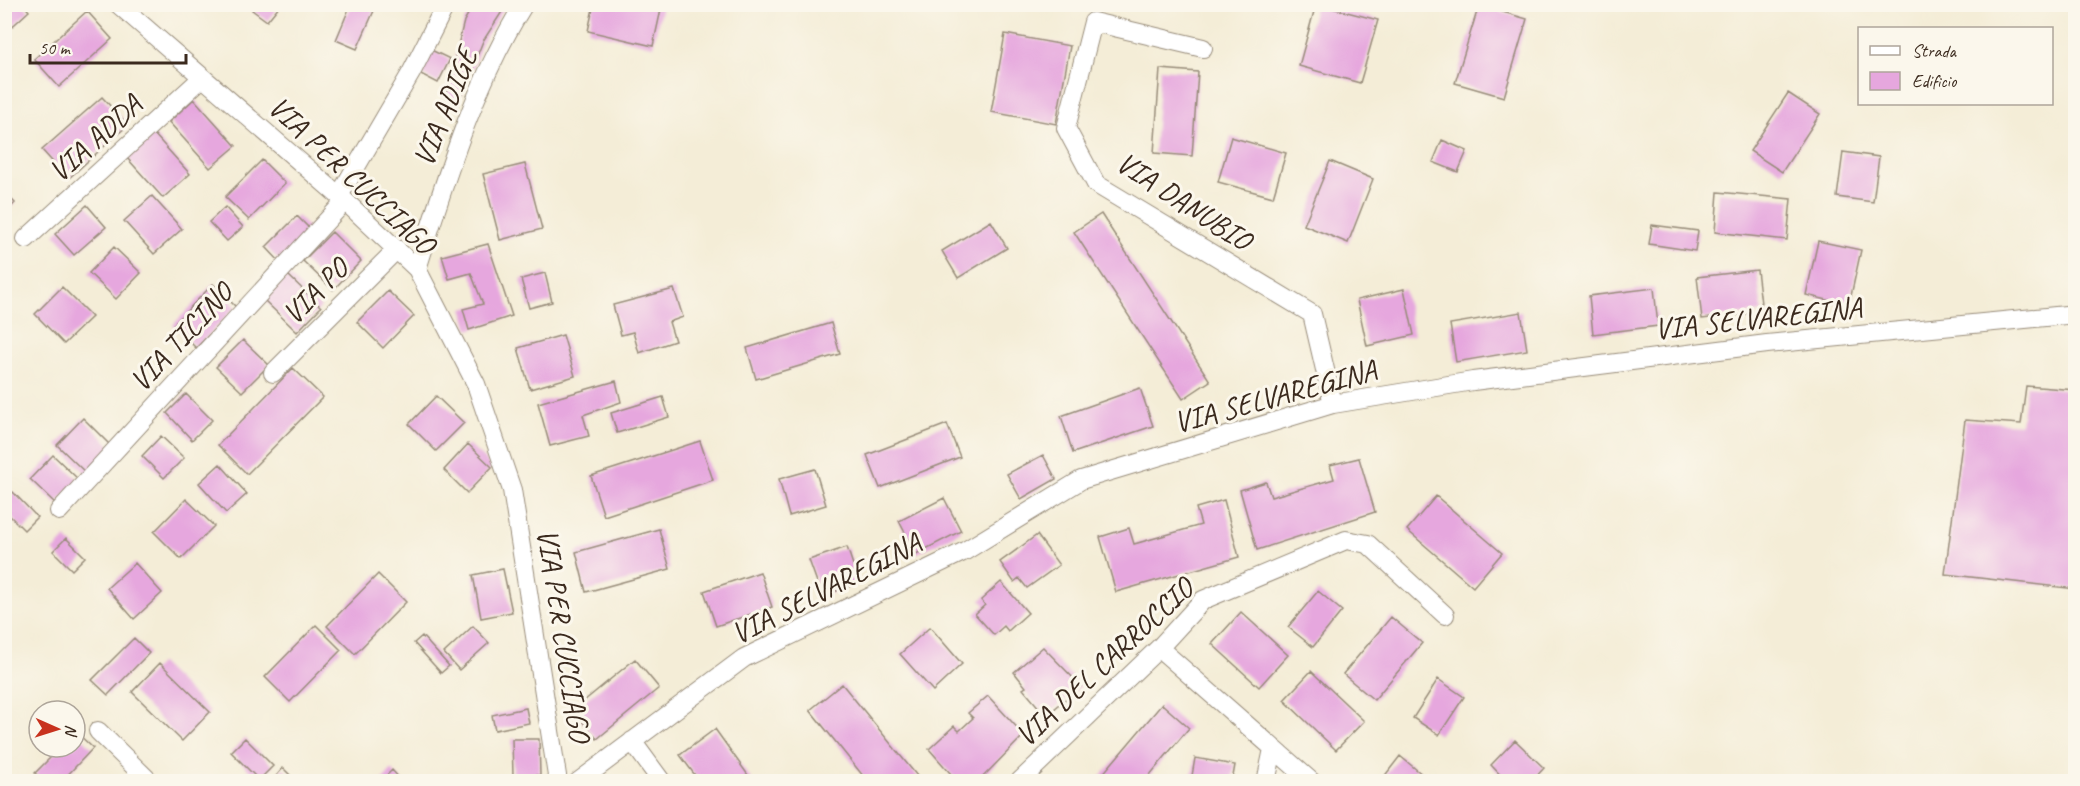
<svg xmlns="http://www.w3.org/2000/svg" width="2080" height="786" font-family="Caveat,sans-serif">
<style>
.building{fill:#e6a7de}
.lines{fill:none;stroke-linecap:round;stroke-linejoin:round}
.minor-casing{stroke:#988c7a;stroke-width:20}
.minor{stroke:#fff;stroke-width:18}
.labels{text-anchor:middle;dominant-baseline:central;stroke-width:6;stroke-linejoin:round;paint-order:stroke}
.street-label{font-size:30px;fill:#3b2a1e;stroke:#fbf7ec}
</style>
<rect width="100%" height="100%" fill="#fbf7ec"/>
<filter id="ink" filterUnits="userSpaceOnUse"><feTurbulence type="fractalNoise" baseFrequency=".0167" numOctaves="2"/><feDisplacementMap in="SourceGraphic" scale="12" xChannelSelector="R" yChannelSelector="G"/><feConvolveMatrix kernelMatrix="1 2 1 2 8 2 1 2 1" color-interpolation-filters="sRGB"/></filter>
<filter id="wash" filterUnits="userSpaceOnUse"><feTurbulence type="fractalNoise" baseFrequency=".008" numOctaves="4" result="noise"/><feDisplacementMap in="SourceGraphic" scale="24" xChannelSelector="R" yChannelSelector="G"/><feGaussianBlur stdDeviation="1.35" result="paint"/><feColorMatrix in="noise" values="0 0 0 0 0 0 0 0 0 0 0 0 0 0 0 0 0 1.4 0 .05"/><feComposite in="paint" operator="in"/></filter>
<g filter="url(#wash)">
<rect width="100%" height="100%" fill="#f4edd7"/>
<g id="blocks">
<path class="building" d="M4 4H23L29 11 4 34Z
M351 4H377L357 49 336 40Z
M474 4H507L483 41 458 104 445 97 464 21Z
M594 4 662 5 653 46 588 31Z
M1316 4 1378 20 1360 83 1299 66Z
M257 5H280L267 21 252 10Z
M1479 5 1527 19 1504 97 1455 83Z
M87 11 112 39 59 87 34 59Z
M1005 34 1070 46 1056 124 991 112Z
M427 48 450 59 438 83 415 71Z
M1160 69 1198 72 1192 156 1154 153Z
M1788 93 1820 114 1782 172 1750 151Z
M102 97 128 125 68 179 42 150Z
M194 99 236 146 210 168 169 122Z
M154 134 190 174 163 198 127 158Z
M1231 137 1286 153 1273 197 1218 182Z
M1442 140 1467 151 1458 172 1433 162Z
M1843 152 1879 157 1873 202 1837 197Z
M262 160 285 183 249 220 225 197Z
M1330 161 1373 179 1348 243 1304 225Z
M525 164 542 229 500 240 483 174Z
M4 192 15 203 4 214Z
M1718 192 1791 199 1787 240 1715 232Z
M152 196 182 229 154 254 124 221Z
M87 205 106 227 74 255 55 234Z
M225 207 243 227 227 241 209 222Z
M1101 214 1210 381 1183 399 1074 232Z
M297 216 312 231 281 263 266 247Z
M991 221 1007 248 958 278 942 251Z
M1652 225 1698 231 1695 251 1649 244Z
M332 232 361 261 333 290 303 261Z
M1818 241 1861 250 1849 305 1806 295Z
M488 244 512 316 469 330 463 309 483 304 471 273 449 279 442 256Z
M114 247 141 273 116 299 89 273Z
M1757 270 1762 312 1702 319 1697 277Z
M545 273 552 302 529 308 521 279Z
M288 275 321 307 297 332 264 300Z
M213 284 236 307 196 348 173 325Z
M62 287 92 317 64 344 35 314Z
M1654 288 1658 326 1593 334 1589 296Z
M674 289 683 317 669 322 675 341 639 353 633 332 621 335 613 305Z
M1404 289 1414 335 1367 346 1357 300Z
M388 291 414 316 383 348 357 322Z
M1521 312 1527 350 1456 362 1450 324Z
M831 323 840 354 756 379 747 348Z
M563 335 575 376 530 389 518 348Z
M243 340 269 365 242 392 216 367Z
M293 368 323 397 247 474 218 445Z
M616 381 621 402 583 415 589 436 550 446 538 403Z
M2026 386 2076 390V589L1945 574 1965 420 2021 424Z
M1140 388 1153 426 1073 453 1061 416Z
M186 394 212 420 192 440 167 413Z
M436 396 464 423 436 451 409 424Z
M663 397 669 417 617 433 611 413Z
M83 418 113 448 87 474 57 445Z
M947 424 960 457 880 488 867 455Z
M161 436 184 458 164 478 142 456Z
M700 441 713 480 604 516 591 476Z
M468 444 492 467 467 493 444 470Z
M53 455 79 480 56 504 30 479Z
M1043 455 1056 479 1021 499 1007 474Z
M1359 458 1375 512 1257 550 1240 490 1266 482 1271 497 1334 479 1330 465Z
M220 464 247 494 226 513 199 483Z
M815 469 826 505 789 516 779 479Z
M13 492 37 517 24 530 4 510V500Z
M1436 496 1502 553 1473 587 1407 530Z
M944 498 961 531 916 554 899 521Z
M186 499 214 526 181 559 154 532Z
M1224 500 1239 557 1116 592 1100 537 1129 528 1134 544 1201 525 1196 508Z
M659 529 670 569 586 592 576 552Z
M1037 535 1059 565 1027 588 1019 578 1014 582 1000 562Z
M66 538 85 557 72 570 53 551Z
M847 547 859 583 822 596 809 560Z
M135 563 162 593 134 619 107 588Z
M503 569 512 612 481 618 473 575Z
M760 572 772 607 716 626 704 591Z
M378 574 406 602 355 654 327 626Z
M1001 582 1028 613 1008 631 1004 626 994 635 975 614 985 605 981 600Z
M1318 591 1342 611 1313 647 1288 627Z
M1241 612 1288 655 1259 687 1212 644Z
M1391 617 1422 643 1374 700 1343 674Z
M316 625 341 650 290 702 265 677Z
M473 626 489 643 459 670 444 653Z
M930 627 962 664 933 691 900 654Z
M422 636 449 666 441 673 414 643Z
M134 638 149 653 108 695 92 680Z
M1043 647 1081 686 1046 716 1023 689 1026 687 1014 672Z
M635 659 659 688 597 739 573 710Z
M160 663 210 712 182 741 132 692Z
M1311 671 1364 721 1336 750 1284 700Z
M1438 679 1464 697 1439 735 1413 718Z
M842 684 922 782H868L810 710Z
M988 696 1024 735 978 782H958L929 749 954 726 959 731 973 718 968 713Z
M1162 704 1189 728 1144 782H1096Z
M526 708 529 723 495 730 492 715Z
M715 729 753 782H700L680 755Z
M75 731 93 748 61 782H44L35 773 61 747H75Z
M245 738 273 766 259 780 231 752Z
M512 739H539L540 775 513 776Z
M1515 740 1544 768 1531 782H1507L1491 765Z
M1400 756 1429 780 1427 782H1380Z
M1195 758 1235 765 1232 782H1191Z
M283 768 297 782H271Z
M392 770 403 782H380Z"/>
</g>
</g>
<g filter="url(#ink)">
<use href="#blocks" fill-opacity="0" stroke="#988c7a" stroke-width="1.5"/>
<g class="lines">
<defs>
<path id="minor" d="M118 4 345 201 417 269 476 384 512 490 558 782
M1203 48 1093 22 1066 128 1096 184 1312 314 1333 404
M339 196 411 73 446 4
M26 239 202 78
M417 269C446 178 473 86 524 4
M273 373 397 249
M59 511 345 201
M1159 648 1312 782
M98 731 150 782
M632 741 662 782
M578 782 744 658 965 551 1081 480 1333 404 1473 381 1767 344 2076 314
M1019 782 1159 648 1203 600 1346 540 1368 544 1445 615
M1266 782 1273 749"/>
</defs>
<use href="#minor" class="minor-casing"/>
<use href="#minor" class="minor"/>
</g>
</g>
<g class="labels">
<g class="street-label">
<text transform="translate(445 107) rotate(-68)">VIA ADIGE</text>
<text transform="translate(95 138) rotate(-42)">VIA ADDA</text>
<text transform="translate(352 175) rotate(43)">VIA PER CUCCIAGO</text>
<text transform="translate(1184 201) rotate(33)">VIA DANUBIO</text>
<text transform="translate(315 291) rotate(-45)">VIA PO</text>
<text transform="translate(1758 318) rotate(-6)">VIA SELVAREGINA</text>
<text transform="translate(181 337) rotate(-47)">VIA TICINO</text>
<text transform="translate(1275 396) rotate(-15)">VIA SELVAREGINA</text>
<text transform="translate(826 588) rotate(-27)">VIA SELVAREGINA</text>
<text transform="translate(564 635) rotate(81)">VIA PER CUCCIAGO</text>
<text transform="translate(1104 662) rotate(-43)">VIA DEL CARROCCIO</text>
</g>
</g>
<rect width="2080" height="786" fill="none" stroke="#fbf7ec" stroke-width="24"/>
<rect x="1858" y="27" width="195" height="78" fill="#fbf7ec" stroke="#aea59a" stroke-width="1.5"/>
<rect x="1870" y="46" width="30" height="9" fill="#ffffff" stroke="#aea59a" stroke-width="1.5"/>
<text x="1912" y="57" font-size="18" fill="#3b2a1e">Strada</text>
<rect x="1870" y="72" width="30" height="18" fill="#e6a7de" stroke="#aea59a" stroke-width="1.5"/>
<text x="1912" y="87" font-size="18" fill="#3b2a1e">Edificio</text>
<g transform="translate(57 729) rotate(93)"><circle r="28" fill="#fbf7ec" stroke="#aea59a" stroke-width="1.5"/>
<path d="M0-4.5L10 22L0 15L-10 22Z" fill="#c8321e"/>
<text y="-9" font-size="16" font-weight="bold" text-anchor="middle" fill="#3b2a1e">N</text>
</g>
<path d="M30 54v9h156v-9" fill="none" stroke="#3b2a1e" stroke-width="3"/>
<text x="39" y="54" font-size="18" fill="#3b2a1e" stroke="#fbf7ec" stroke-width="4.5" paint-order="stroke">50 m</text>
</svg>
